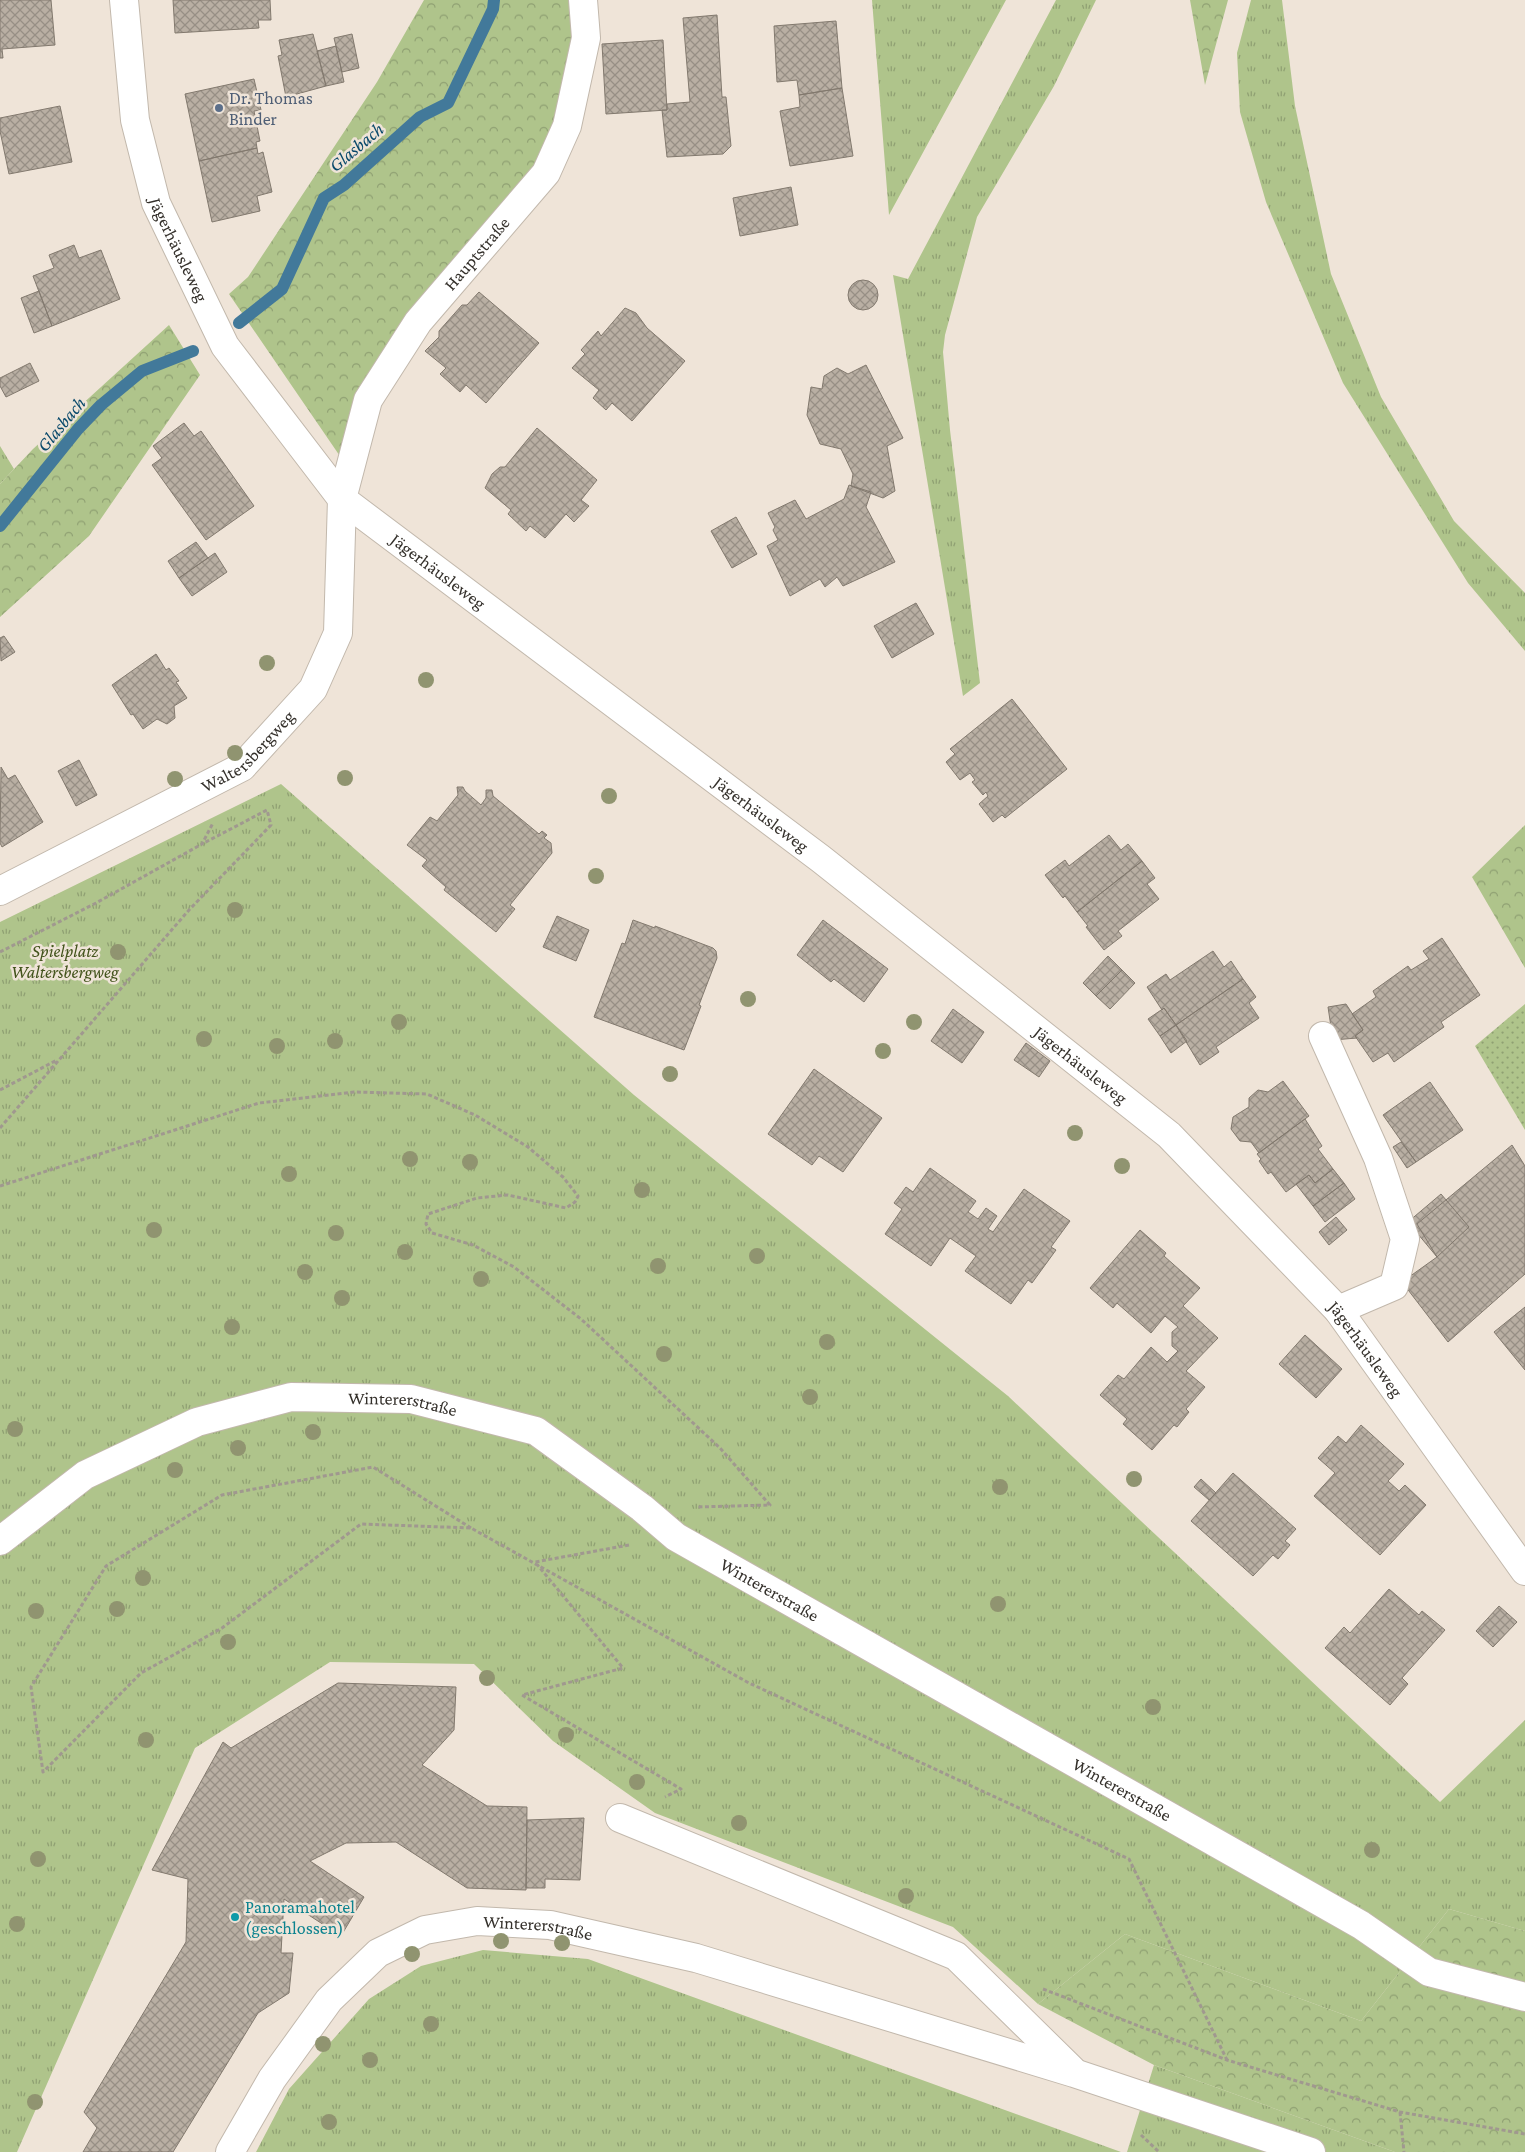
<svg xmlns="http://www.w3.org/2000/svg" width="1525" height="2152" font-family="'Crimson Pro',serif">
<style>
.grass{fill:url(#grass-tufts)}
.forest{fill:url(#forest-crowns)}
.garden{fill:url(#garden-dots)}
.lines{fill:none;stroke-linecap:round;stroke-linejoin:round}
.stream{stroke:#42799a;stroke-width:12}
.building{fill:url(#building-cross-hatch);stroke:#82796e}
.minor-casing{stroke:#c2b8ac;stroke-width:30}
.path{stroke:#a0988f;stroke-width:3;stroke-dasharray:4 2.5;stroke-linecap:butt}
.minor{stroke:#fff;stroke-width:28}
.tree{fill:#909470}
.service-dot{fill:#5c6f8a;stroke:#efe4d8;stroke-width:2}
.culture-dot{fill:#0f9aa8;stroke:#efe4d8;stroke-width:2}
.labels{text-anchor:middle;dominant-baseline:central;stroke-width:5;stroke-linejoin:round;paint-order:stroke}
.service-label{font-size:18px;fill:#4e5e75;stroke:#efe4d8;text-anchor:start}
.street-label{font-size:18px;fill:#34302b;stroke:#efe4d8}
.park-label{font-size:18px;font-style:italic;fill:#42531b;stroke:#efe4d8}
.culture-label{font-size:18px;fill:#0d838f;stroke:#efe4d8;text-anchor:start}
.water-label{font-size:19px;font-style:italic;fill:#09496b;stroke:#efe4d8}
</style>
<defs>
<pattern id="grass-tufts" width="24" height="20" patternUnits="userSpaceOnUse" patternTransform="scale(1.25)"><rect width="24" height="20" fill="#afc48b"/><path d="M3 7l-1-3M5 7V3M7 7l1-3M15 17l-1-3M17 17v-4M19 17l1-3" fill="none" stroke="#8fa072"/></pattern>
<pattern id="forest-crowns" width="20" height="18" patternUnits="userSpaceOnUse" patternTransform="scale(1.25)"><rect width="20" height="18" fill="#afc48b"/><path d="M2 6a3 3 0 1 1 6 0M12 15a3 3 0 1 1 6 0" fill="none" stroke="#8fa072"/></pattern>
<pattern id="garden-dots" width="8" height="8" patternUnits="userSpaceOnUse" patternTransform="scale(1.25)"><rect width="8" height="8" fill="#afc48b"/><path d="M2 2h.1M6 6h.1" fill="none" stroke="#8fa072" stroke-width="1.8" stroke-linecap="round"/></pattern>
<pattern id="building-cross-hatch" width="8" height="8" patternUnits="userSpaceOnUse" patternTransform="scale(1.25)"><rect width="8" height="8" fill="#b9afa3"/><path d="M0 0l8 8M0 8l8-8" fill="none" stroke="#978f85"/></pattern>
</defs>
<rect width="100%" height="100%" fill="#efe4d8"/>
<path class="grass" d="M872 0H1006L889 215Z
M1056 0H1096L1054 86 977 217 945 335 943 352 950 430 980 683 963 696 893 275 908 279Z
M1251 0H1282L1295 106 1331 274 1381 397 1454 521 1525 593V651L1468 583 1343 383 1266 202 1240 112 1237 53Z
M0 446 14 469 0 484Z
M281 784 634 1095 1008 1396 1440 1802 1525 1720V1931L1449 1909 1361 2021 1125 1934 1038 2004 953 1927 655 1813 553 1741 474 1664 330 1662 195 1748 17 2152H0V922Z
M483 1950 588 1959 1121 2152H256L289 2089 369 1999 421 1966Z
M1154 2065 1395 2152H1127Z"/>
<path class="forest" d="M424 0H579L581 37 540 172 414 317 346 465 229 294 248 277 377 82Z
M1190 0H1228L1205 85Z
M169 325 200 375 89 536 0 617V484L33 449Z
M1525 825V968L1472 877Z
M1449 1909 1525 1931V2152H1395L1154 2065 1038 2004 1125 1934 1361 2021Z"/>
<path class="garden" d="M1525 1004V1130L1475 1046Z"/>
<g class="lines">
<path class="stream" d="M239 323 282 289 324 198 344 185 420 117 448 103 493 9 494 0
M0 526 78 429 101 405 142 371 193 351"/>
</g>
<path class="building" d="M0 0H51L55 45 2 49 3 58H0Z
M173 0H270L271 20H258L259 28 175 33Z
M717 15 722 97H726L731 146 723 154 667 157 662 110H667V104L690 102 683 18Z
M836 21 842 88 799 95 797 80 777 82 774 26Z
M313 34 326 86 286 97 278 56 282 55 279 40Z
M352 34 359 68 342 72 334 38Z
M663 40 667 110 606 114 602 44Z
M336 46 344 82 326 86 317 51Z
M254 79 261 110 254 111 260 141 256 142 257 148 199 161 185 94Z
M842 88 853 156 790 166 780 111 800 107 799 95Z
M60 106 72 162 9 174 0 131V118Z
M257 148 258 154 263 152 272 192 257 196 260 211 212 222 199 161Z
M791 187 798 225 740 236 733 198Z
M74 245 79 258 101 250 120 299 52 326 33 276 54 268 49 255Z
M848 295a15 15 0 1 1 30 0a15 15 0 1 1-30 0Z
M39 291 52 326 34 333 21 298Z
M479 292 539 343 486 403 466 385 460 392 440 374 446 368 425 351 439 337V331L462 305H467Z
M625 308 636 313 647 328 685 361 632 421 612 403 606 410 593 398 599 390 572 368 585 354 581 350 598 331 601 336Z
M30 363 39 381 6 397 0 386V378Z
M866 365 903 438 887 446 895 491 883 498 851 486 853 474 841 449 820 444 807 415 811 387 822 389 824 376 837 368 848 374Z
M184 423 194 436 201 431 254 506 206 540 152 465 162 458 153 446Z
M537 428 597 480 581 500 589 506 574 522 566 514 545 538 530 526 526 531 508 514 511 510 485 488 492 474 500 467H505Z
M849 485 871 492 866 507 895 562 843 586 837 577 825 587 820 579 790 596 767 546 778 540 773 530 775 527 768 513 795 500 806 519 844 499Z
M736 517 757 554 732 568 711 531Z
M196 542 208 558 179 578 168 561Z
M215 553 227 572 192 596 179 578Z
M916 603 934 634 892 658 874 626Z
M4 636 15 652 1 661 0 638Z
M156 654 166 670 169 668 179 681 176 682 187 698 174 706 175 718 167 724 157 719 143 729 133 714 131 715 112 685Z
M1012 699 1067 769 1005 818 1002 815 993 822 979 804 988 796 986 792 983 795 972 782 975 780 970 773 960 780 946 762 955 754 950 749Z
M79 760 97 795 76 806 58 771Z
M1 767 8 779 15 775 43 822 2 847 0 843Z
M457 787H463L465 791 481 805 486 798V790H492L493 796 539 834 542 831 547 835 544 838 551 843 552 853 510 905 515 909 496 932 444 890 446 887 422 866 427 860 407 845 430 817 437 821 458 795Z
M1109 835 1121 850 1128 844 1142 861 1077 912 1065 896 1063 898 1045 875 1065 860 1069 866Z
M1142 861 1155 878 1147 884 1159 899 1118 931 1122 936 1104 950 1086 927 1088 926 1077 912Z
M557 916 589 930 576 961 543 947Z
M633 920 655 928V926L713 948 716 951 717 958 699 1005 701 1006 684 1050 594 1017 622 943 625 944Z
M823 920 888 969 864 1002 834 979 831 982 797 955Z
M1442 938 1480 995 1441 1022 1444 1027 1394 1062 1388 1053 1373 1062 1355 1036 1363 1030 1352 1014 1376 997 1373 991 1408 966 1411 970 1429 959 1423 951Z
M1213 951 1224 967 1231 961 1243 979 1176 1025 1164 1008 1162 1010 1147 987 1166 974 1170 980Z
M1108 956 1122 970 1096 996 1083 983Z
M1122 970 1135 983 1110 1009 1096 996Z
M1243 979 1256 997 1249 1003 1259 1018 1216 1047 1219 1052 1200 1065 1176 1025Z
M1346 1004 1363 1030 1355 1036 1357 1038 1333 1040 1328 1007Z
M1164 1008 1176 1025 1160 1036 1148 1019Z
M953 1009 984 1032 962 1063 931 1041Z
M1176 1025 1187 1041 1171 1053 1160 1036Z
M1026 1043 1050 1061 1039 1077 1014 1060Z
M814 1069 882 1118 843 1172 819 1156 812 1165 768 1134Z
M1283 1081 1309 1116 1259 1153 1251 1142 1240 1141 1231 1129 1233 1117 1249 1107V1098L1258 1090 1268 1092Z
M1430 1082 1463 1130 1416 1162 1383 1115Z
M1305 1119 1322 1146 1318 1149 1333 1169 1315 1183 1309 1175 1286 1192 1271 1172 1268 1174 1259 1161 1261 1159 1257 1154Z
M1401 1142 1416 1162 1407 1168 1393 1147Z
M1512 1145 1525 1166V1274L1448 1342 1402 1282 1437 1257 1417 1224Z
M930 1168 976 1201 968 1212 978 1219 986 1208 997 1216 988 1229 993 1232 1024 1189 1070 1221 1051 1247 1056 1250 1032 1283 1028 1280 1011 1304 965 1271 976 1256 950 1238 931 1266 885 1234 902 1209 894 1203 906 1187 913 1192Z
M1333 1169 1344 1183 1313 1206 1296 1184 1309 1175 1315 1183Z
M1344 1183 1355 1199 1325 1222 1313 1206Z
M1441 1194 1469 1227 1437 1257 1408 1222Z
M1336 1217 1347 1230 1329 1245 1319 1232Z
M1140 1230 1166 1253 1164 1256 1200 1288 1183 1306 1218 1338 1186 1371 1205 1387 1186 1409 1189 1412 1177 1427 1174 1425 1152 1450 1123 1424 1127 1419 1100 1395 1118 1375 1124 1379 1151 1347 1167 1362 1178 1351 1172 1346V1332L1178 1327 1165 1316 1151 1333 1117 1303 1113 1308 1090 1288Z
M1525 1307V1370L1494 1332Z
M1305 1335 1342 1369 1316 1398 1279 1364Z
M1361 1425 1404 1464 1388 1481 1399 1491 1405 1485 1426 1505 1380 1555 1314 1496 1335 1473 1318 1458 1338 1436 1346 1443Z
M1233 1473 1296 1529 1285 1541 1290 1545 1278 1559 1273 1555 1253 1576 1191 1521Z
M1201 1479 1216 1493 1209 1500 1194 1487Z
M1389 1589 1419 1615 1422 1611 1445 1630 1402 1678 1408 1684 1390 1705 1325 1648 1344 1627 1350 1633Z
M1499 1606 1517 1622 1493 1647 1476 1631Z
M338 1683 456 1687 454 1730 422 1765 487 1806 527 1807 526 1890 467 1888 396 1842 346 1843 310 1861 364 1897 341 1936 284 1899 281 1953H293L289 1993 258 2013 173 2152H83L97 2128 84 2112 186 1942 188 1879 152 1870 223 1742 231 1748Z
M584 1818 580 1880 545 1879V1888H526L527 1820Z"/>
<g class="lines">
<defs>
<g id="minor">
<path id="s1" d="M124 0 135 120 156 203 225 346 342 499 821 859 1169 1135 1338 1310 1525 1571"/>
<path id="s2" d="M0 891 242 767 313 689 338 633 342 499 368 400 418 322 546 173 567 126 586 38 583 0"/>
<path d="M1323 1036 1378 1158 1405 1239 1394 1286 1338 1310"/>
<path id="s3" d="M0 1541 85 1475 197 1422 291 1397 411 1399 536 1431 642 1508 676 1537 1361 1925 1429 1972 1525 1997"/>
<path d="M620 1818 956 1956 1072 2070"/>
<path id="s4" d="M230 2152 272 2079 329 2000 378 1953 425 1930 477 1921 550 1925 696 1958 1074 2073 1311 2152"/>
</g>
</defs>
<use href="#minor" class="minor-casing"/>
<path class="path" d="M0 952 96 903 202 844
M0 1090 57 1060
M0 1128 189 910 271 825 267 810 202 844 213 823
M0 1186 259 1103 354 1092 427 1094 475 1115 528 1147 563 1177 578 1196 575 1202 566 1208 508 1195 477 1198 428 1214 426 1224 432 1233 473 1245 514 1267 581 1319 720 1448 770 1505 697 1507
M471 1528 373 1467 222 1495 106 1566 31 1687 43 1772 141 1673 222 1628 361 1524 471 1528 749 1683 1129 1859 1227 2060
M629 1545 535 1562 623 1668 522 1695 681 1789 665 1797
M1043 1989 1227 2060 1400 2112 1525 2134
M1400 2112 1404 2152
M1141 2135 1159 2152"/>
<use href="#minor" class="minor"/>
</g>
<g class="tree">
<circle cx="267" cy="663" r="8"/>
<circle cx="426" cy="680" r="8"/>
<circle cx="235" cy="753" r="8"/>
<circle cx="345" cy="778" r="8"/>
<circle cx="175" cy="779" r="8"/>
<circle cx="609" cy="796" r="8"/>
<circle cx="596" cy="876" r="8"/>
<circle cx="235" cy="910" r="8"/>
<circle cx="118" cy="952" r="8"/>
<circle cx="748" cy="999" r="8"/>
<circle cx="399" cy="1022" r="8"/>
<circle cx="914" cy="1022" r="8"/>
<circle cx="204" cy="1039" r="8"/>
<circle cx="335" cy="1041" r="8"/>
<circle cx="277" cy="1046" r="8"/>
<circle cx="883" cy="1051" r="8"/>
<circle cx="670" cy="1074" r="8"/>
<circle cx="1075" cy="1133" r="8"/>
<circle cx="410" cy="1159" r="8"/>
<circle cx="470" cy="1162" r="8"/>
<circle cx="1122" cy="1166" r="8"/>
<circle cx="289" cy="1174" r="8"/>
<circle cx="642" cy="1190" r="8"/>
<circle cx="154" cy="1230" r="8"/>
<circle cx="336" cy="1233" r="8"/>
<circle cx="405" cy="1252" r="8"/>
<circle cx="757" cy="1256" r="8"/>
<circle cx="658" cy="1266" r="8"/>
<circle cx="305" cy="1272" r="8"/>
<circle cx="481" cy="1279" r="8"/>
<circle cx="342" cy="1298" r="8"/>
<circle cx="232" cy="1327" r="8"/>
<circle cx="827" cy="1342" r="8"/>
<circle cx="664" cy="1354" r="8"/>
<circle cx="810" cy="1397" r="8"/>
<circle cx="15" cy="1429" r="8"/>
<circle cx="313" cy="1432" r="8"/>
<circle cx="238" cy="1448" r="8"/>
<circle cx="175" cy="1470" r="8"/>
<circle cx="1134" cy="1479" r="8"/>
<circle cx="1000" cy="1487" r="8"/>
<circle cx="143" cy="1578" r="8"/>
<circle cx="998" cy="1604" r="8"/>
<circle cx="117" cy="1609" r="8"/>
<circle cx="36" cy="1611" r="8"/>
<circle cx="228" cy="1642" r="8"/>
<circle cx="487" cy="1678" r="8"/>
<circle cx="1153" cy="1707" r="8"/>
<circle cx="566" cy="1735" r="8"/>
<circle cx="146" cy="1740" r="8"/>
<circle cx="637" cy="1782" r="8"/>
<circle cx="739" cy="1823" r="8"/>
<circle cx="1372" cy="1850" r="8"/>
<circle cx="38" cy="1859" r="8"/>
<circle cx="906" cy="1896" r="8"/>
<circle cx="17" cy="1924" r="8"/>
<circle cx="501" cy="1941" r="8"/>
<circle cx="562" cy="1943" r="8"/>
<circle cx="412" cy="1954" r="8"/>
<circle cx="431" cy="2024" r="8"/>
<circle cx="323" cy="2044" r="8"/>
<circle cx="370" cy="2060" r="8"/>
<circle cx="35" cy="2102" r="8"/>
<circle cx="329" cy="2122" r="8"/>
</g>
<circle class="service-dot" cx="219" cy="108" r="5"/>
<circle class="culture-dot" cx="235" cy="1917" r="5"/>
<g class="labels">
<g class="service-label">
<text x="229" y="98">Dr. Thomas<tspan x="229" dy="21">Binder</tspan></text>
</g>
<g class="street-label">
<text stroke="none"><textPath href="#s1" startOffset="258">Jägerhäusleweg</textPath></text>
<text stroke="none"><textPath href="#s2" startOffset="858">Hauptstraße</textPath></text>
<text stroke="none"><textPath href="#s1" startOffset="678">Jägerhäusleweg</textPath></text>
<text stroke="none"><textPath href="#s2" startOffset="286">Waltersbergweg</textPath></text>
<text stroke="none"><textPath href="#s1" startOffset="1082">Jägerhäusleweg</textPath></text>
<text stroke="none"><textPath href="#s1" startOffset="1488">Jägerhäusleweg</textPath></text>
<text stroke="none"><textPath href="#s1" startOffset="1892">Jägerhäusleweg</textPath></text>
<text stroke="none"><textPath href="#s3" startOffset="441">Wintererstraße</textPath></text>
<text stroke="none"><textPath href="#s3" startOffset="861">Wintererstraße</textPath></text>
<text stroke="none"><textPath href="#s3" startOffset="1266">Wintererstraße</textPath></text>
<text stroke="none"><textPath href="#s4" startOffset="416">Wintererstraße</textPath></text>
</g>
<g class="park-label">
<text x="65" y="951">Spielplatz<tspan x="65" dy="21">Waltersbergweg</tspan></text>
</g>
<g class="culture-label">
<text x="245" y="1907">Panoramahotel<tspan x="245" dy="21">(geschlossen)</tspan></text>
</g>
<g class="water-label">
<text transform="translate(356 147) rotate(-40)">Glasbach</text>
<text transform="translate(61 424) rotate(-50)">Glasbach</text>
</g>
</g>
</svg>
